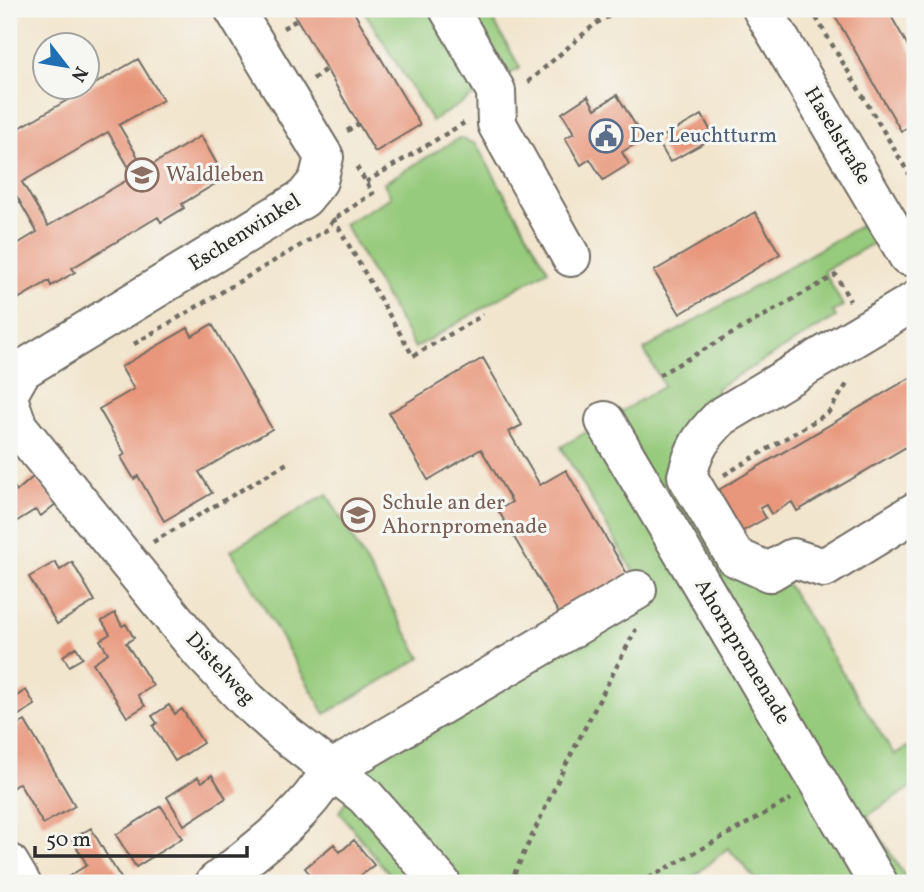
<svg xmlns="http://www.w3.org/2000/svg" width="924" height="892" font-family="Vollkorn,serif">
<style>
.green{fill:#96ca7b;stroke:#607a53;stroke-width:2}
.building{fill:#e8977c;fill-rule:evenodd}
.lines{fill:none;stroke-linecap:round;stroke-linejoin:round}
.minor-casing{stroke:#716c64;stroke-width:42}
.path{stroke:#716c64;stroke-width:4.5;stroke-dasharray:5 5;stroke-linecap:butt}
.minor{stroke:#fff;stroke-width:38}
.labels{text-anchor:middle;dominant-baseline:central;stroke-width:6;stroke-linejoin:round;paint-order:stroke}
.service-label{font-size:21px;fill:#4e5e75;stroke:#f6f6f2;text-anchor:start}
.street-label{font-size:21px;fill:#2b2b2b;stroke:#f6f6f2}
.education-label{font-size:21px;fill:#785e54;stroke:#f6f6f2;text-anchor:start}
</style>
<rect width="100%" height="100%" fill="#f6f6f2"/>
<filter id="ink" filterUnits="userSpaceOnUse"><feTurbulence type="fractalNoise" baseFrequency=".0143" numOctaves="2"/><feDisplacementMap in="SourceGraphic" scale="14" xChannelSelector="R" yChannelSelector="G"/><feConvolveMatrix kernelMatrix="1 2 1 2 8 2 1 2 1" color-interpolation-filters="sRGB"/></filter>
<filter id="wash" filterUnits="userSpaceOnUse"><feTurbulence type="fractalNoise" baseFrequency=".00686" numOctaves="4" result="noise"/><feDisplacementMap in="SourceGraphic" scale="28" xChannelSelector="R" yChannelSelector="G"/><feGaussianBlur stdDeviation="1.57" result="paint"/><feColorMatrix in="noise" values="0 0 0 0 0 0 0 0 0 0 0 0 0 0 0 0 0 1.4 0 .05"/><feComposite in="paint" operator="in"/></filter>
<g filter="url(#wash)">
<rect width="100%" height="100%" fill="#f2e5cd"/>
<path class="green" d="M363 9H487L520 68 432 121Z
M459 138 476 144 548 270 415 348 344 224 391 197 384 183Z
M870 220 881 239 824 271 843 306 833 312 836 317 717 388 718 411 675 474 782 576 894 755 915 742V785L867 816 909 883H759L728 848 686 883H396L339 812 376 758 649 599 561 447 664 386 644 350Z
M327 494 421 658 325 714 231 550Z"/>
<g id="blocks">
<path class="building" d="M291 9H352L420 125 375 152Z
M831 9H887L915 58V123L901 131Z
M138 59 163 100 119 125 145 169 201 136 225 178 182 204 184 208 161 222 158 217 72 268 75 272 51 286 49 281 9 304V249L37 232 12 188 9 190V134ZM108 132 134 176 48 226 22 182Z
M617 95 644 139 622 152 629 164 603 180 590 159 581 165 565 138 574 133 562 113 588 96 595 109Z
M702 115 714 137 670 162 657 140Z
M755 212 780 254 680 314 654 271Z
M212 324 272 429 199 472 212 493 164 521 138 476 134 479 121 457 125 454 99 409 134 389 121 367 188 328 192 336Z
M483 358 522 425 509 432 540 485 566 470 629 577 561 617 498 510 512 502 481 449 428 480 389 413Z
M915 375V459L908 446 797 511 792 502 771 514 766 505 760 508 766 518 734 536 710 495Z
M33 477 57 503 41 516 35 510 9 526V484L11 482 17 491Z
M55 562 60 570 72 562 95 601 57 624 29 577Z
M115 613 122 626 126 624 134 638 126 643 153 686 138 695 145 706 127 717 93 663 108 653 100 640 110 634 102 621Z
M76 647 83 658 69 666 63 656Z
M26 690 35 705 11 720 9 701Z
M169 705 175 714 182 709 203 743 175 761 153 726 157 723 152 716Z
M25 721 75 806 43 824 19 783 12 788 9 782V730Z
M212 775 226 798 184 825 167 797 198 777 202 782Z
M161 806 182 838 136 867 116 835Z
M91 828 106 854 124 883H65L63 880 87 865 72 839Z
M354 840 374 865 351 883H317L305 868 334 844 340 852Z"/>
</g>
</g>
<g filter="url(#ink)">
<use href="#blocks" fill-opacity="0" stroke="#716c64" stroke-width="2"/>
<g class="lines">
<defs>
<path id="minor" d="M449 9 496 91 497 124 571 257
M762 9 908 256 915 252
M915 301 721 417C701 437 694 448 687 476L735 557 769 572 793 558 824 568 915 512
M9 393 22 370 304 198 318 181 324 157 234 9
M9 401 18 427 201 652 247 700 285 734 365 796 441 883
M605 421 878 883
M9 863 21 883
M215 883C259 848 301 819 331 770L637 590"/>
</defs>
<use href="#minor" class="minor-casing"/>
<path class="path" d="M811 9 915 184
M283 28 297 20
M313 79 326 69
M528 82 595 24 622 9
M347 131 358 124
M366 182 464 123
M333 218 413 356 483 315
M134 344 328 229 334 219 373 193 356 166
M659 375 836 275 850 301
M724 475 828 413 849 381
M153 542 289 462
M510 883 561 774 636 629
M640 883 791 799"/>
<use href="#minor" class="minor"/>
</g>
</g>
<defs>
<symbol id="civic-ring" viewBox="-11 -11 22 22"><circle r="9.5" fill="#f6f6f2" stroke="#5c6f8a" stroke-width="1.5"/><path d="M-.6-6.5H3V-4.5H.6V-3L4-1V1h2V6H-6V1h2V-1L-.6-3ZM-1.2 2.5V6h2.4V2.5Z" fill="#5c6f8a"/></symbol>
<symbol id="school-ring" viewBox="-11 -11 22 22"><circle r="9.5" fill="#f6f6f2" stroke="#8d6e63" stroke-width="1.5"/><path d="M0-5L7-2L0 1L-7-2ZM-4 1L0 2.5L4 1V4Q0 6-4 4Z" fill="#8d6e63"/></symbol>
</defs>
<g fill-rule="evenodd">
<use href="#civic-ring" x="587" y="117" width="38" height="38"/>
<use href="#school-ring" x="123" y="156" width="38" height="38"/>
<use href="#school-ring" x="339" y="496" width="38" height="38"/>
</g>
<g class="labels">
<g class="service-label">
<text x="630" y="136">Der Leuchtturm</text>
</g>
<g class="street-label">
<text transform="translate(837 136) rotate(59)">Haselstraße</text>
<text transform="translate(245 233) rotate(-32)">Eschenwinkel</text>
<text transform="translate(742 652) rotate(59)">Ahornpromenade</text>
<text transform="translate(220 669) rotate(47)">Distelweg</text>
</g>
<g class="education-label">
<text x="166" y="175">Waldleben</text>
<text x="382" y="503">Schule an der<tspan x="382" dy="24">Ahornpromenade</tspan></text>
</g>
</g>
<rect width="924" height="892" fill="none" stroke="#f6f6f2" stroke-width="35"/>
<g transform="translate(66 66) rotate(121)"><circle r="33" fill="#f6f6f2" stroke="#a5a5a2" stroke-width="2"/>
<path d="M0-5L12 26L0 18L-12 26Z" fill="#1f6fb2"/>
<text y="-10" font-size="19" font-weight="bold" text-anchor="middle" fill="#2b2b2b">N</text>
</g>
<path d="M35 846v10h212v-10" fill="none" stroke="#2b2b2b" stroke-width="3.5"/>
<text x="46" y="846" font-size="21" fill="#2b2b2b" stroke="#f6f6f2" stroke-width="5" paint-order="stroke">50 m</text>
</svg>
